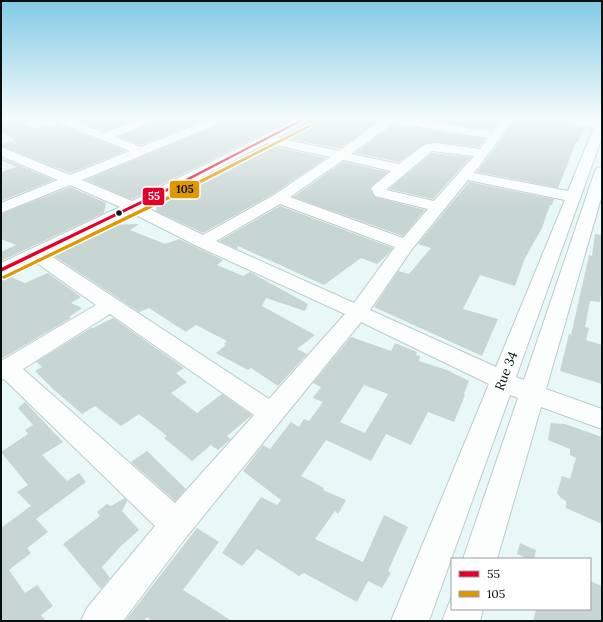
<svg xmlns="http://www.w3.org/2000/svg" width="603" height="622" font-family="Lora,serif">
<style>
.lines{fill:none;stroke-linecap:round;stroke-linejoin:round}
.stream-far2{stroke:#8aebe4;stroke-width:2.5}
.stream-far1{stroke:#8aebe4;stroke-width:3.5}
.stream{stroke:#8aebe4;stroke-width:4.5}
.building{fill:#c7d5d3;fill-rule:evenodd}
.minor-casing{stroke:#becbca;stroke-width:2}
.minor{fill:#fcfefe;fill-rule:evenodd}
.bus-1-casing{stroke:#fff;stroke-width:3}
.bus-2-casing{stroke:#fff;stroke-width:3}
.bus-1{fill:#e4002b;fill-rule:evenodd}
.bus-2{fill:#df9702;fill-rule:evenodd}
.bus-dot{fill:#05100f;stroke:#fff;stroke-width:1.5}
.labels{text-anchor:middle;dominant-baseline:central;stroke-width:3.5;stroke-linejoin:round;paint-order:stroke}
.street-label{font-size:13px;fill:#05100f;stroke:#fff}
.line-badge{stroke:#fff;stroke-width:1.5}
.badge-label{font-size:11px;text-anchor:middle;font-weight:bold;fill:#fff}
.pale-badge-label{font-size:11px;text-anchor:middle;font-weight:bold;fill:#111}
</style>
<rect width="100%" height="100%" fill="#e8f8f6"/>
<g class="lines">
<path class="stream-far2" d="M253 151 305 124"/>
<path class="stream-far1" d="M53 251 60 248"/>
<path class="stream" d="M44 256 55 250
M1 277 37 259"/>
</g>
<path class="building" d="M1 119H8L35 129 57 124 126 151 70 173 1 146V144L16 140 1 132Z
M75 119H135L104 131Z
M157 119H205L141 145 119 137 156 122Z
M227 119H293L134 198 130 199 86 180 226 122Z
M312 119H369L378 121 339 149 281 137Z
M424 119H496L500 120 492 130Z
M518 119H553L559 123 585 127 578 142H576L558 188 477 172 514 122H516Z
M394 125 485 139 479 147 436 142 424 144 399 162 355 153Z
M267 145 326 158 273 194 203 233 156 211 157 203Z
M432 153 471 157 433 199 389 189Z
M1 158 54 180 1 201V172L17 167 1 160Z
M343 162 388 172 370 188 375 197 425 210 403 236 293 197Z
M469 182 554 199 552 205H550L542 228 525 258 515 286 480 275 463 309 498 319 482 356 374 307 398 271 409 274 431 248 418 244Z
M70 187 106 203 104 213 1 261V252L16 245 1 239V214Z
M280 206 393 248 387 255 377 264 361 258 324 285 238 246 237 249 219 241Z
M139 224 130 230 165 244 179 239 223 260 217 265 243 276 250 272 308 304 305 311 266 298 262 306 315 335 297 349 307 354 278 386 251 368 248 370 216 353 226 345 224 344 227 341 196 325 186 332 149 308 139 312 51 254 110 225Z
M595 234 602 235V285L600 302 590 301 585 327 589 328 586 340 602 345V384L560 371 569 334 571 335 589 255 592 256Z
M48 273 81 297 71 303 82 308 69 317 71 318 1 359V277L6 275 25 283Z
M113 318 184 368 176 373 187 382 171 393 197 413 222 394 252 415 227 436 231 439 218 450 211 445 192 461 164 438 167 436 139 414 121 426 95 406 82 414 53 389 35 371 42 367 36 362 91 328H93Z
M351 337 391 351 395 343 417 352 416 355 420 356 419 361 447 370 469 381 464 394 465 395 454 422 428 412 411 445 386 434 371 461 326 440 301 476 324 488 323 490 346 500 338 514 335 511 315 539 363 562 384 515 408 527 388 571 391 573 382 588 368 581 357 602 304 573 299 576 257 549 242 566 222 553 261 497 277 505 281 500 243 471 263 445 270 449 291 422 299 427 304 419 309 421 323 402 313 398 321 387 313 383ZM364 385 388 394 365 433 340 422Z
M25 402 63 442 42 455 67 481 79 473 86 482 36 519 48 532 27 548 31 553 9 570 25 593 37 585 53 606 41 615 46 621H1V528L31 506 17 492 28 485 1 452 28 434 25 430 33 425 18 408Z
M551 423 565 424 602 437V524L566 508V501L561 498 557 493 562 476 570 479 576 458 570 455V449L548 440Z
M147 451 186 489 175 501 131 462Z
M125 498 127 501 122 511 139 530 121 546 102 567 110 578 101 589 63 544 100 516 97 512 107 504 111 506Z
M197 528 219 542 183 590 232 621H152L147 617 144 621H125Z
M520 543 536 550 534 559H528L517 554Z
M590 581 602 586V621H533L536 609H590Z"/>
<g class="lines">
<defs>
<path id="minor" d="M54 119H70L104 133 140 119H156L155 121 115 137 141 147 210 119H226L225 121 82 180 132 201 297 119H311L277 138 339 151 383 119H412L493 132 503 119H514L474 173 568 191 594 127 559 122 554 119 597 121 602 119V137L516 377 524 380 595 171 597 168 602 167V195L546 389 602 409V429L541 407 497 559H463L518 398 510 395 429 621H391L489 384 361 322 187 536 123 621H81L87 608 155 526 4 379 1 380V361L96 305 34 261 1 276V263L120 207 70 185 1 213V203L58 180 1 156V147L70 175 130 151 55 121ZM394 123 488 138 480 149 436 143 428 144 424 145 399 164 351 154ZM267 143 330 157 274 195 203 235 145 207ZM432 151 474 156 434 201 386 190ZM343 160 391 171 371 188 375 196 428 209 403 238 290 197ZM468 180 565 200 496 367 370 310 412 249ZM280 204 395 247 354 303 216 241ZM132 213 197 246 345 314 269 399 48 254ZM110 314 254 415 175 503 23 369Z
M452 596V609H483L480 621H442Z"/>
</defs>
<use href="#minor" class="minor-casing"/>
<use href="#minor" class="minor"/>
<defs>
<path id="bus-1" d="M302 119H306L170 190 1 272V268L168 188Z"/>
<path id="bus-2" d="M309 125 312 126 174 197 6 278 4 279 1 277 170 195Z"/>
</defs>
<use href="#bus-1" class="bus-1-casing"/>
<use href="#bus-2" class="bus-2-casing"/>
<use href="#bus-1" class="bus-1"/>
<use href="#bus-2" class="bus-2"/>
</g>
<linearGradient id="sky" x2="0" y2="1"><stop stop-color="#82cae6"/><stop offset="0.57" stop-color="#f5fcfb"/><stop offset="1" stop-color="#f5fcfb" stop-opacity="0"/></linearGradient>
<rect width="603" height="207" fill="url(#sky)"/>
<circle class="bus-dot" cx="119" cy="213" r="3.5"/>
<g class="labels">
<g class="street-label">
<text transform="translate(506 371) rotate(-69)">Rue 34</text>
</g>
</g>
<g class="line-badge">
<rect x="169" y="180" width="31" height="19" rx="4" fill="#df9702"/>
<rect x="142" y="187" width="23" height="19" rx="4" fill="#e4002b"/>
</g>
<g class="badge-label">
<text x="154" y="200">55</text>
</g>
<g class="pale-badge-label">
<text x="185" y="193">105</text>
</g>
<rect width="603" height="622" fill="none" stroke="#05100f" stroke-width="4"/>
<rect x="451" y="558" width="140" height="52" fill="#ffffff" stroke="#9b9f9f"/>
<rect x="459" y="571" width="20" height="6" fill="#e4002b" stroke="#9b9f9f"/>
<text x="487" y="578" font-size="12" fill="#05100f">55</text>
<rect x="459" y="591" width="20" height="6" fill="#df9702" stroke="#9b9f9f"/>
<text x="487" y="598" font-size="12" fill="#05100f">105</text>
</svg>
